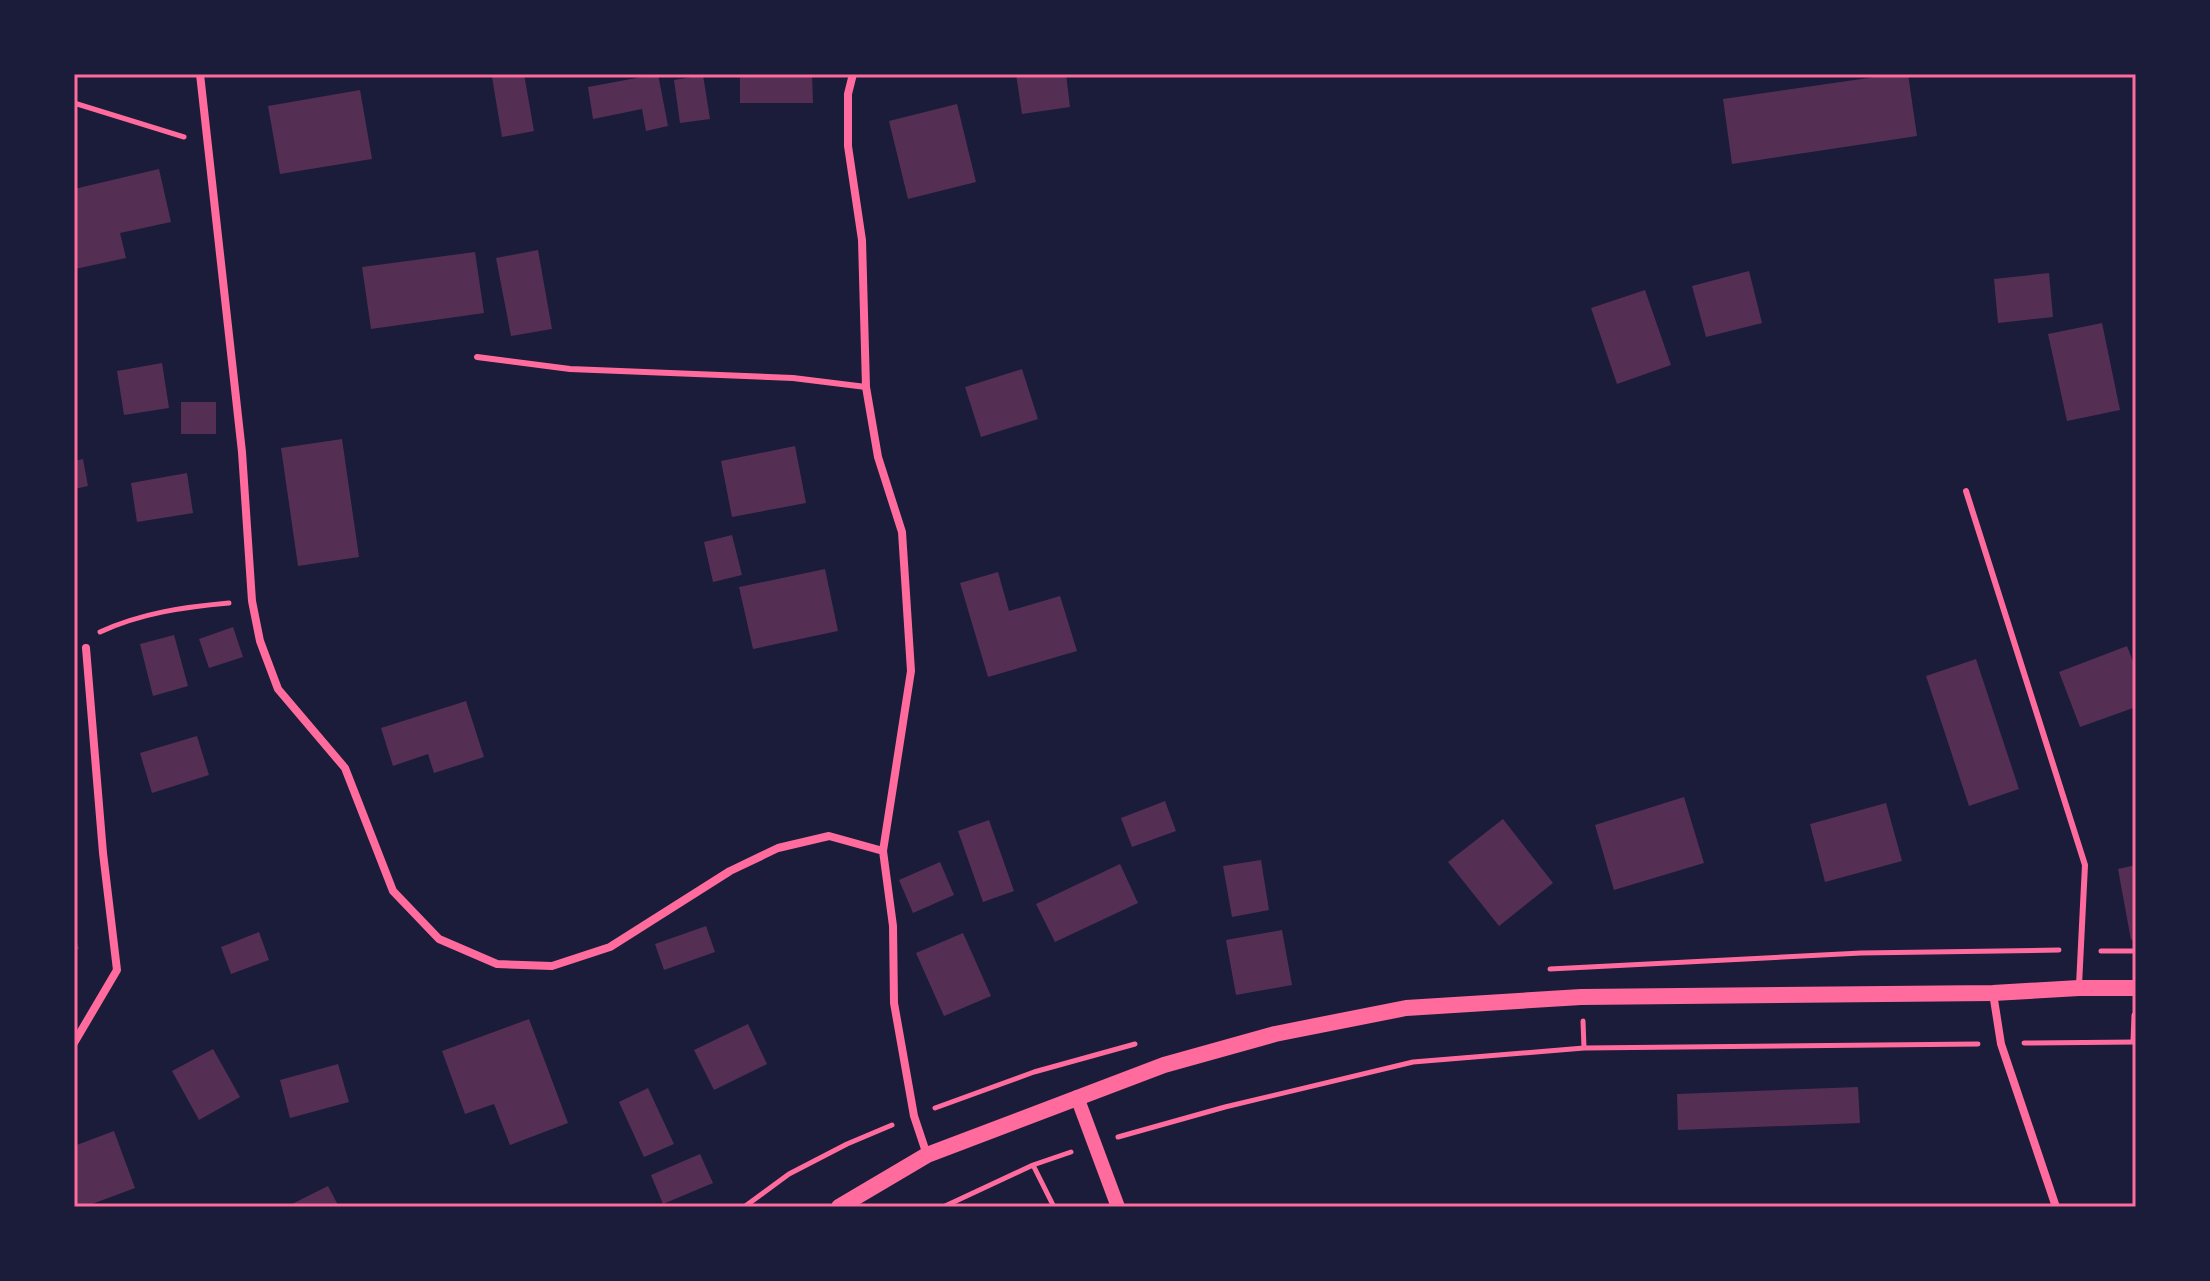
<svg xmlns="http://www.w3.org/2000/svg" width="2210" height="1281" font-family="Inter,sans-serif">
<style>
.building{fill:#542f53}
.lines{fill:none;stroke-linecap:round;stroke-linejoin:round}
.path{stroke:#ff6b9d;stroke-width:5}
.service{stroke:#ff6b9d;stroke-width:6}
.minor{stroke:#ff6b9d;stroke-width:8}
.tertiary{stroke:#ff6b9d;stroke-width:14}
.secondary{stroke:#ff6b9d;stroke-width:16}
.neatline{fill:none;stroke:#ff6b9d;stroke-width:3}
</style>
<rect width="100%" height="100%" fill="#1b1b3a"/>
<path class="building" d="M509 74H524L534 131 502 137 492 77Z
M658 74 668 126 646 131 642 109 593 119 588 87Z
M740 74H812L813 103H740Z
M1016 74H1066L1070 107 1022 114Z
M1896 74H1908L1917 136 1732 164 1723 99Z
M703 75 710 119 680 123 674 80Z
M360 90 372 159 280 174 268 106Z
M957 104 976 182 908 199 889 121Z
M159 169 171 222 120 233 126 258 75 269 74 189Z
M538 250 552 329 511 336 496 258Z
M475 252 484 313 371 329 362 267Z
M1749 271 1762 323 1706 337 1692 286Z
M2049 273 2053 317 1998 323 1994 279Z
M1645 290 1671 365 1617 384 1591 308Z
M2102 323 2120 410 2067 421 2048 334Z
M162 363 169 408 124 415 117 371Z
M1022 369 1038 419 981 437 965 387Z
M181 402H216V434H181Z
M342 439 359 557 298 566 281 448Z
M795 446 806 503 732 517 721 461Z
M83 459 88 486 74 489V461Z
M187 473 193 513 137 522 131 483Z
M732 535 742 575 713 582 704 542Z
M825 569 838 631 753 649 739 587Z
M998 572 1009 611 1060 596 1077 651 988 677 960 583Z
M233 627 243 657 209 668 199 639Z
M174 635 188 686 153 696 140 644Z
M2127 646 2136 669V707L2080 727 2059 672Z
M1976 659 2019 789 1969 806 1926 676Z
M466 701 484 757 434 773 428 754 393 766 381 728Z
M197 736 209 775 152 793 140 753Z
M1684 797 1704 863 1614 890 1595 825Z
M1165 801 1176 831 1132 847 1121 818Z
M1886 803 1902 861 1825 882 1810 824Z
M1503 819 1553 883 1499 926 1448 862Z
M989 820 1014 891 983 902 958 831Z
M1261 860 1269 910 1232 917 1223 866Z
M940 862 954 895 913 913 899 880Z
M1120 864 1138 903 1055 942 1036 904Z
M2136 865V939L2131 940 2118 869Z
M706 926 715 952 664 970 655 944Z
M1282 930 1292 985 1236 995 1226 940Z
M74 931 79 949 74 950Z
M259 932 269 960 231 974 221 947Z
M963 933 991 996 944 1016 916 953Z
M529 1019 568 1123 510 1145 494 1104 465 1114 442 1051Z
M748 1024 767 1064 714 1090 694 1050Z
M213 1049 240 1097 199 1120 172 1071Z
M338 1064 349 1102 290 1118 280 1080Z
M1858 1087 1860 1123 1678 1130 1677 1094Z
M648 1088 674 1144 644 1157 619 1102Z
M114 1131 135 1188 84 1207H75L74 1146Z
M700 1154 713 1183 663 1204 651 1175Z
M328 1186 339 1207H293L292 1204Z"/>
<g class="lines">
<path class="path" d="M74 103 184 137
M100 632C141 613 184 607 229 603
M2101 951H2136
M1550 969 1861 953 2059 950
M1583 1021 1584 1048
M2133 1042 2134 1015
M2024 1043 2136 1042
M935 1108 1034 1072 1135 1044
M1118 1137 1225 1107 1413 1062 1584 1048 1978 1044
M1033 1165 1054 1207
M744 1207 789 1174 847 1144 892 1125
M943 1207 1033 1165 1071 1152"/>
<path class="service" d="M477 357 570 369 793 378 866 387
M1966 491 2085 865 2079 985"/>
<path class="minor" d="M200 74 242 452 252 601 260 641 278 689 345 768 393 891 439 939 497 964 552 966 610 947 730 871 778 848 829 836 883 851
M853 74 848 94V146L862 240 866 387 878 457 902 532 911 671 883 851 893 926 894 1003 914 1116 927 1155
M1993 993 2001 1044 2056 1207
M74 1043 117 970 103 853 86 648"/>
<path class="tertiary" d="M1077 1097 1118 1207"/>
<path class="secondary" d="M839 1207 927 1155 1164 1065 1275 1034 1406 1008 1581 997 1993 993 2079 988H2136"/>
</g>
<rect width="2210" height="1281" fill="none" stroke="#1b1b3a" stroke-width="152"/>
<rect x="76" y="76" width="2058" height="1129" class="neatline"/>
</svg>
